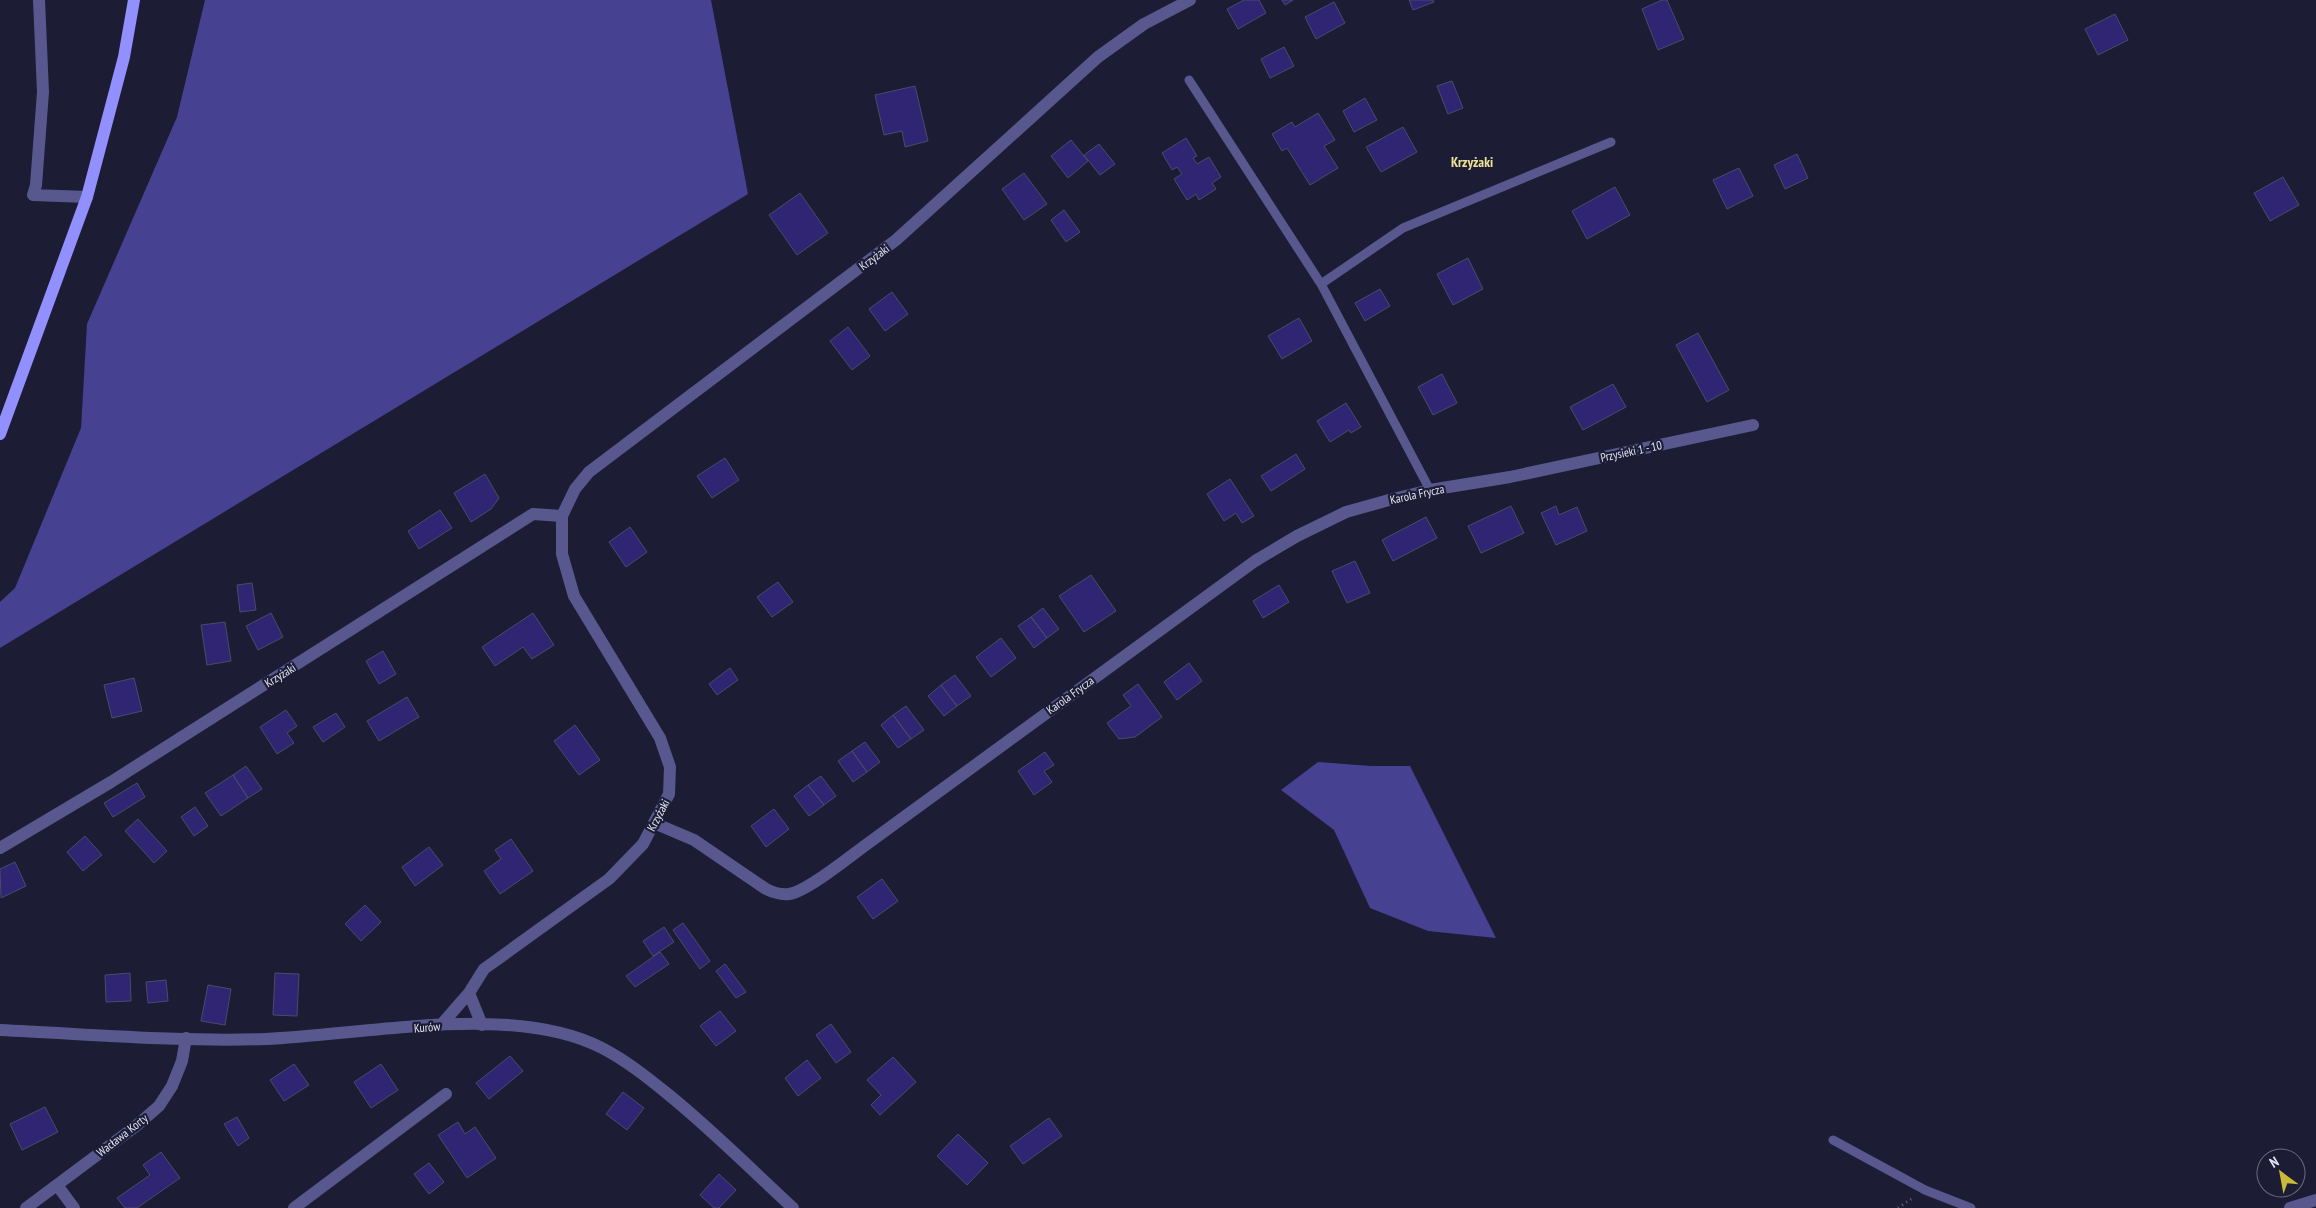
<svg xmlns="http://www.w3.org/2000/svg" width="2316" height="1208" font-family="'PT Sans Narrow',sans-serif">
<style>
.forest{fill:#474191}
.building{fill:#302573;stroke:#4a4b68}
.lines{fill:none;stroke-linecap:round;stroke-linejoin:round}
.path{stroke:#64647a;stroke-width:3;stroke-dasharray:1 4;stroke-linecap:butt}
.service{stroke:#58588e;stroke-width:9}
.minor{stroke:#58588e;stroke-width:12}
.tertiary{stroke:#58588e;stroke-width:12}
.primary{stroke:#928ffe;stroke-width:12}
.labels{text-anchor:middle;dominant-baseline:central;stroke-width:4.5;stroke-linejoin:round;paint-order:stroke}
.street-label{font-size:12px;fill:#e3e4f5;stroke:#1c1c35}
.neighbourhood-label{font-size:14px;font-weight:bold;fill:#ece394;stroke:#1c1c35}
</style>
<rect width="100%" height="100%" fill="#1c1c35"/>
<path class="forest" d="M205 0H711L748 194 0 648V602L15 588 81 428 87 324 177 117Z
M1318 762 1371 766H1410L1496 938 1428 931 1370 908 1334 830 1281 790Z"/>
<path class="building" d="M1244 0H1259L1266 13 1238 29 1227 9Z
M1282 0H1293L1285 5Z
M1409 0H1433L1434 2 1413 10Z
M1662 0H1667L1684 39 1658 50 1642 9Z
M1334 2 1345 23 1316 39 1305 17Z
M2115 14 2128 40 2098 55 2085 29Z
M1284 47 1294 66 1270 78 1261 59Z
M1452 81 1463 108 1448 114 1437 86Z
M915 86 928 141 905 147 902 131 884 135 875 95Z
M1365 98 1377 120 1354 132 1343 111Z
M1318 113 1335 140 1324 146 1338 168 1310 185 1287 148 1282 151 1272 134 1292 122 1295 127Z
M1403 127 1417 152 1381 172 1366 147Z
M1186 138 1197 156 1193 158 1197 164 1209 157 1221 177 1212 183 1216 189 1199 200 1196 194 1187 200 1174 179 1182 174 1177 167 1172 170 1162 153Z
M1071 140 1088 161 1068 178 1051 156Z
M1099 144 1115 164 1100 175 1084 155Z
M1797 154 1808 178 1785 189 1774 165Z
M1739 168 1753 196 1727 209 1713 180Z
M1024 173 1047 204 1024 220 1002 189Z
M2283 177 2299 205 2270 221 2254 193Z
M1615 187 1630 215 1587 239 1572 211Z
M800 193 828 233 797 255 769 215Z
M1064 210 1080 232 1066 242 1051 220Z
M1468 258 1483 289 1453 305 1437 274Z
M1380 289 1390 306 1365 321 1355 303Z
M892 292 908 314 885 331 869 309Z
M1299 318 1312 341 1282 359 1268 336Z
M848 327 870 356 852 370 830 341Z
M1698 333 1729 390 1707 402 1676 345Z
M1442 374 1457 403 1433 415 1418 387Z
M1613 384 1626 407 1583 430 1570 407Z
M1346 403 1361 427 1351 433 1349 430 1330 442 1317 421Z
M1296 454 1305 469 1271 491 1261 476Z
M725 458 739 480 712 498 697 476Z
M485 474 499 498 491 509 471 522 454 493Z
M1230 479 1254 516 1242 523 1236 513 1224 521 1207 494Z
M1511 506 1524 533 1481 553 1468 526Z
M1556 506 1559 515 1577 507 1587 531 1556 545 1541 513Z
M440 510 452 528 419 549 408 531Z
M1426 517 1437 538 1393 561 1382 540Z
M630 527 647 552 626 567 609 542Z
M1355 561 1370 593 1347 603 1332 571Z
M1091 575 1116 611 1084 632 1059 596Z
M778 582 793 602 772 617 757 597Z
M252 583 256 610 240 612 237 585Z
M1279 585 1289 602 1263 618 1253 601Z
M1043 608 1059 629 1047 638 1031 617Z
M271 613 283 637 258 650 246 626Z
M533 613 554 645 532 659 523 647 495 666 482 647Z
M1031 617 1047 638 1034 648 1018 626Z
M225 622 231 661 207 665 201 625Z
M1001 638 1016 658 991 677 976 657Z
M383 651 396 674 379 684 366 661Z
M1189 663 1202 681 1177 700 1164 682Z
M730 668 738 680 717 695 709 684Z
M955 675 971 696 957 706 941 685Z
M134 678 142 711 112 718 104 685Z
M1138 684 1162 717 1135 737 1119 739 1107 723 1131 706 1123 695Z
M941 685 957 706 944 716 928 696Z
M407 697 419 717 379 741 367 721Z
M906 706 924 730 911 739 893 715Z
M286 710 297 726 287 733 294 743 277 754 260 727Z
M336 713 345 727 323 742 313 727Z
M893 715 911 739 898 748 881 725Z
M575 725 600 760 579 775 554 741Z
M865 742 880 762 867 772 852 751Z
M852 751 867 772 853 782 838 761Z
M1045 752 1054 765 1044 771 1052 782 1034 795 1018 771Z
M246 766 262 789 248 798 233 775Z
M233 775 248 798 221 816 205 793Z
M821 776 836 796 824 805 808 785Z
M137 783 145 797 113 817 104 803Z
M808 785 824 805 809 816 794 796Z
M195 807 208 826 194 836 181 817Z
M774 809 789 829 766 847 751 826Z
M138 819 167 851 154 863 125 831Z
M85 836 102 855 83 871 67 852Z
M511 839 533 871 500 894 484 871 501 859 495 850Z
M429 847 443 865 415 886 402 867Z
M15 862 26 886 1 898 0 869Z
M882 879 898 901 873 919 857 897Z
M365 905 381 922 361 941 345 924Z
M683 923 710 961 700 969 673 930Z
M664 927 674 942 653 956 643 941Z
M660 952 669 964 635 987 626 976Z
M725 964 746 992 736 998 716 971Z
M130 973 131 1001 106 1002 105 975Z
M275 973 299 974 297 1016 273 1015Z
M166 980 168 1001 148 1003 146 982Z
M208 985 231 989 225 1025 201 1021Z
M720 1011 736 1031 716 1046 700 1026Z
M831 1024 851 1052 836 1063 816 1035Z
M510 1056 523 1071 489 1099 476 1083Z
M893 1057 916 1082 880 1115 871 1105 881 1095 867 1080Z
M807 1060 821 1078 798 1096 785 1078Z
M294 1064 309 1085 284 1101 270 1080Z
M381 1064 398 1090 371 1108 354 1082Z
M623 1092 644 1108 627 1130 606 1114Z
M45 1107 58 1132 22 1150 10 1124Z
M237 1117 249 1138 238 1146 224 1124Z
M1049 1118 1062 1136 1023 1164 1010 1146Z
M458 1122 465 1134 475 1127 496 1158 467 1178 438 1135Z
M958 1134 988 1163 967 1185 937 1156Z
M161 1152 180 1178 137 1208H125L117 1198 150 1175 143 1165Z
M429 1163 444 1182 429 1194 414 1174Z
M719 1174 736 1190 719 1208H714L700 1195Z"/>
<g class="lines">
<path class="path" d="M1898 1208 1914 1197"/>
<path class="service" d="M1189 80 1321 284 1430 490
M1321 284 1403 228 1611 142
M1833 1140 1925 1190 1971 1208"/>
<path class="minor" d="M39 0 43 92 36 185 33 195 87 197
M654 823 694 840 766 889C774 893 780 895 789 894 806 892 847 859 863 847L1255 561 1297 536 1346 512 1389 500 1430 490 1510 477 1753 425
M0 848 111 782 533 514 562 516
M57 1185 74 1208
M26 1208 136 1126 159 1106 172 1086 182 1061 186 1038
M294 1208 446 1094
M2290 1208 2316 1200"/>
<path class="tertiary" d="M469 993 482 1025
M441 1025 469 993 484 969 609 879 643 844 669 794 670 767 660 738 574 596 562 554V516L575 489 589 472 896 240 1098 57 1144 24 1190 0
M0 1030C88 1034 178 1042 266 1039 365 1035 513 1002 602 1048 627 1061 648 1078 669 1095 712 1130 752 1170 793 1208"/>
<path class="primary" d="M0 434 87 197 124 57 134 0"/>
</g>
<g class="labels">
<g class="street-label">
<text transform="translate(874 257) rotate(-37)">Krzyżaki</text>
<text transform="translate(1631 451) rotate(-12)">Przysieki 1 - 10</text>
<text transform="translate(1417 494) rotate(-12)">Karola Frycza</text>
<text transform="translate(280 675) rotate(-32)">Krzyżaki</text>
<text transform="translate(1070 695) rotate(-36)">Karola Frycza</text>
<text transform="translate(658 815) rotate(-62)">Krzyżaki</text>
<text transform="translate(427 1027) rotate(-4)">Kurów</text>
<text transform="translate(122 1135) rotate(-38)">Wacława Korty</text>
</g>
<g class="neighbourhood-label">
<text x="1472" y="162">Krzyżaki</text>
</g>
</g>
<g transform="translate(2281 1173) rotate(328)"><circle r="24" fill="#1c1c35" stroke="#6c6c82"/>
<path d="M0-4L9 19L0 12L-9 19Z" fill="#c9ba3a"/>
<text y="-8" font-size="14" font-weight="bold" text-anchor="middle" fill="#e3e4f5">N</text>
</g>
</svg>
